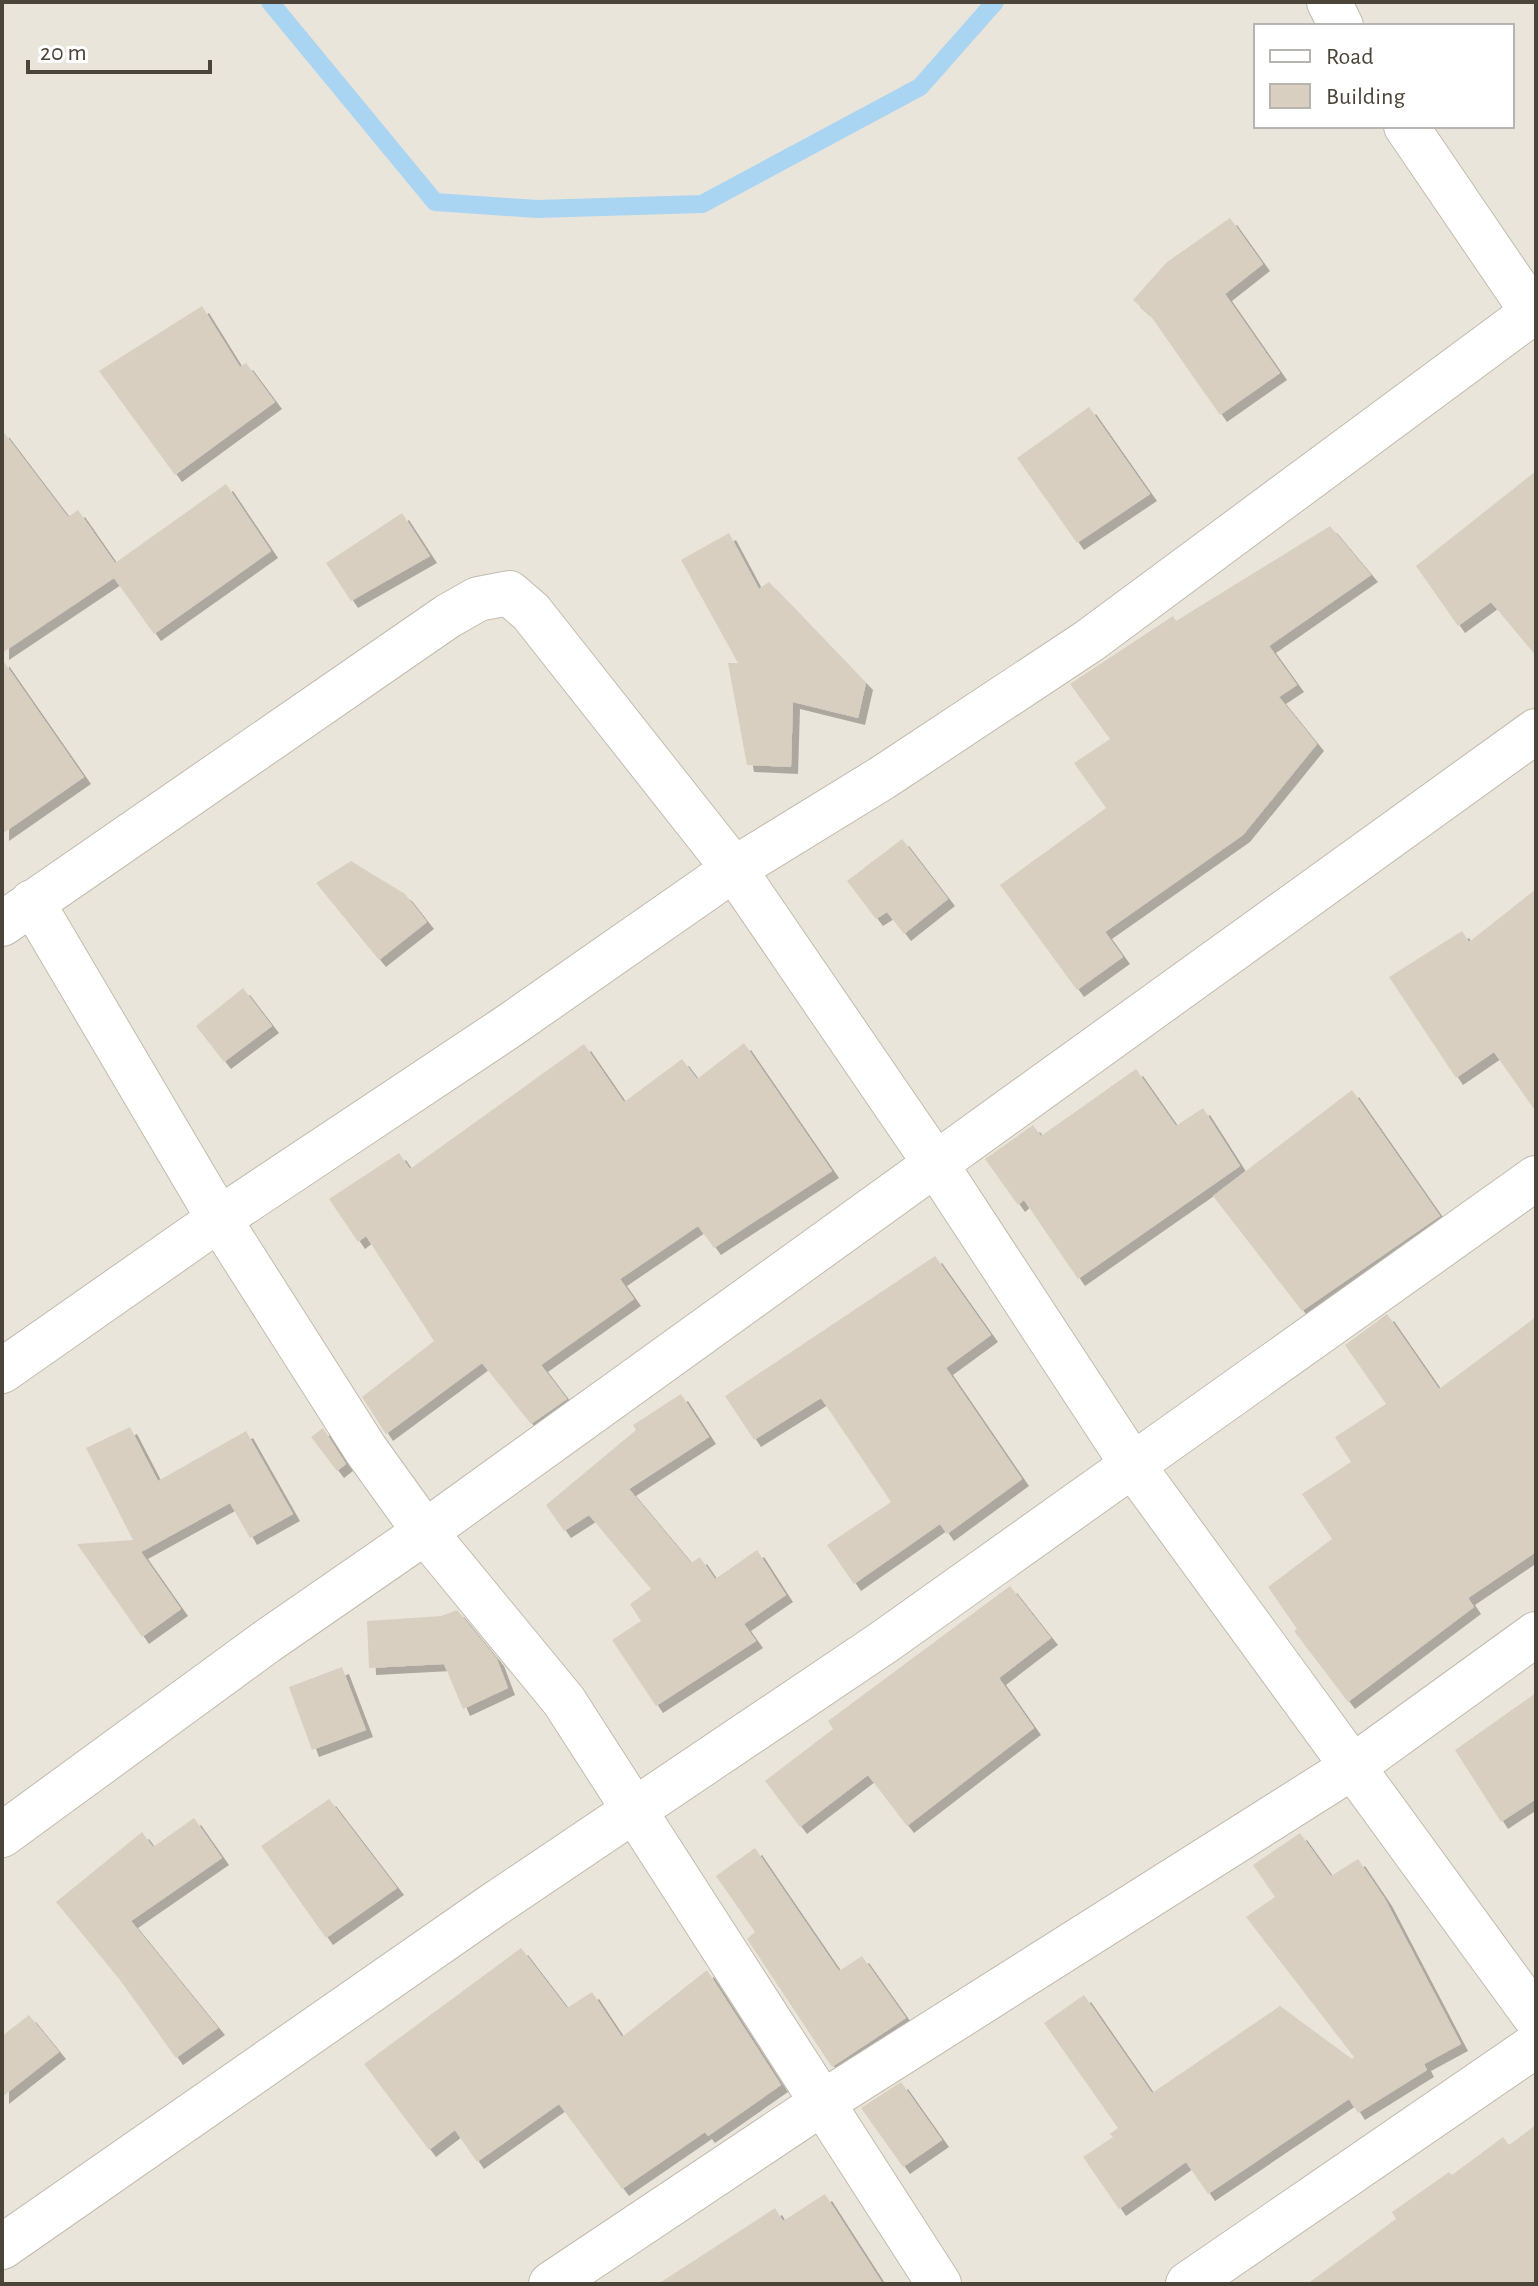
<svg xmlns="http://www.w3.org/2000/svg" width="1538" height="2286" font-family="'Alegreya Sans',sans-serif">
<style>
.residential{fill:#eae5da;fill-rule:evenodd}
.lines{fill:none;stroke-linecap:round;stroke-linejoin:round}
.stream{stroke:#a9d4f2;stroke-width:18}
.building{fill:#d8cfc1;filter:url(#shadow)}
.minor-casing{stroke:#c2bbae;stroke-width:46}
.minor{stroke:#fff;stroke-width:44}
</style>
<defs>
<filter id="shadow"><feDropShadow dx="7" dy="7" stdDeviation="0" flood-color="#0004"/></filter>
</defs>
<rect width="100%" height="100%" fill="#f6f3ec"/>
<path class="residential" d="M2 2H1536V2284H2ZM1256 26H1512V126H1256Z"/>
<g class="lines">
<path class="stream" d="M270 2 435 202 537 209 702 204 920 87 995 2"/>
</g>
<path class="building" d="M1230 218 1263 264 1225 294 1280 373 1220 415 1150 315 1133 300 1167 262Z
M202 306 240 367 246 363 275 402 175 475 99 371Z
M1089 407 1150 494 1077 543 1017 458Z
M2 430 68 517 78 510 115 563 226 484 271 551 154 634 114 578 2 653Z
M1536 471 1535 525 1536 656 1491 602 1458 626 1416 566Z
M402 513 430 556 351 601 326 563Z
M1330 526 1371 575 1269 646 1297 685 1279 697 1317 744 1243 835 1105 932 1123 957 1077 990 1000 885 1106 808 1074 763 1110 739 1070 684 1173 616 1176 621Z
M729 533 759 589 769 582 866 683 858 718 793 702 791 767 747 765 728 663H738L681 560Z
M2 659 84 777 2 834Z
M902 839 948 899 904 934 887 912 876 919 847 881Z
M351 861 405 894 427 922 379 960 316 883Z
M1536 889V1112L1494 1052 1456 1078 1389 977 1462 931 1469 942Z
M243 988 272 1026 224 1062 196 1026Z
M744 1043 832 1171 714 1248 698 1226 620 1279 634 1299 541 1365 567 1399 531 1424 482 1363 386 1434 362 1397 434 1341 366 1236 358 1242 329 1199 399 1153 410 1169 584 1044 624 1102 682 1059 697 1079Z
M1136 1069 1176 1126 1203 1108 1240 1166 1078 1279 1024 1200 1018 1205 985 1159 1033 1125 1041 1136Z
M1352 1090 1440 1216 1302 1311 1213 1196Z
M935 1256 991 1335 946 1368 1022 1479 947 1534 940 1524 854 1584 827 1545 891 1502 850 1441 821 1398 754 1440 725 1396Z
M1387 1314 1439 1389 1536 1317V1552L1468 1598 1474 1607 1348 1702 1294 1631 1297 1629 1268 1587 1332 1539 1302 1494 1351 1462 1335 1437 1386 1404 1345 1345Z
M681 1394 709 1437 629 1489 691 1563 700 1557 715 1579 757 1550 786 1595 744 1624 756 1641 656 1706 612 1640 641 1621 630 1604 651 1589 589 1515 564 1531 546 1505 636 1430 633 1425Z
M130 1427 158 1481 246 1431 293 1514 250 1538 230 1503 141 1552 181 1609 142 1637 77 1544 133 1540 86 1448Z
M323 1428 346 1464 337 1471 311 1437Z
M1010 1586 1051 1638 999 1678 1034 1728 907 1826 868 1775 800 1827 765 1781 833 1729 828 1721Z
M457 1610 497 1659 508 1688 463 1709 444 1664 369 1668 367 1621 441 1616Z
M342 1667 366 1730 312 1750 289 1687Z
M1536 1693V1799L1501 1822 1455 1750Z
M329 1799 397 1888 326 1938 261 1846Z
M194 1818 222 1858 131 1921 218 2028 176 2058 120 1980 56 1902 142 1832 153 1847Z
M1300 1833 1331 1876 1358 1859 1385 1899 1461 2044 1424 2064 1427 2070 1358 2113 1349 2099 1208 2194 1186 2162 1119 2209 1083 2157 1113 2137 1110 2134 1118 2128 1044 2023 1084 1995 1152 2093 1280 2006 1352 2059 1354 2057 1246 1917 1275 1897 1253 1865Z
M755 1848 839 1971 862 1956 906 2018 832 2067 747 1939 755 1932 716 1876Z
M521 1948 567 2008 592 1992 622 2037 707 1970 781 2085 708 2136 705 2132 622 2189 559 2104 477 2162 455 2130 429 2150 364 2064Z
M29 2015 59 2052 2 2097V2036Z
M901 2082 942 2140 903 2167 861 2108Z
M1536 2125V2284H1307L1396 2219 1392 2212 1449 2172 1452 2175 1503 2137 1509 2145Z
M825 2194 883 2284H658L775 2208 783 2221Z"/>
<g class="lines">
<defs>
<path id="minor" d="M1329 2 1341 26
M1406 126 1536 317
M32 902 219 1219 366 1450 425 1532 564 1701 939 2284
M2 924 448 616 478 599 509 593 531 612 734 869 935 1163 1134 1467 1536 2018
M2 1371 219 1219 506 1028 734 869 882 778 1089 641 1536 310
M2 1835 266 1642 425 1532 1536 731
M2 2247 492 1906 884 1642 1536 1178
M551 2284 825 2101 1351 1768 1536 1634
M1188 2284 1536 2045"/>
</defs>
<use href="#minor" class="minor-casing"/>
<use href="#minor" class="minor"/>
</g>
<rect width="1538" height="2286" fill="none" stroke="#4b4439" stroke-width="8"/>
<rect x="1254" y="24" width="260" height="104" fill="#ffffff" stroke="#b7b4b0" stroke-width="2"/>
<rect x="1270" y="50" width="40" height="12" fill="#ffffff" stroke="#b7b4b0" stroke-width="2"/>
<text x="1326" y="64" font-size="24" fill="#4b4439">Road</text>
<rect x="1270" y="84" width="40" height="24" fill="#d8cfc1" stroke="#b7b4b0" stroke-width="2"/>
<text x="1326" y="104" font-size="24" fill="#4b4439">Building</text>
<path d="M28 60v12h182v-12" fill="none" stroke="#4b4439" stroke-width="4"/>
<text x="40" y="60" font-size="24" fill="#4b4439" stroke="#ffffff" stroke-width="6" paint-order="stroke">20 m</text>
</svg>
